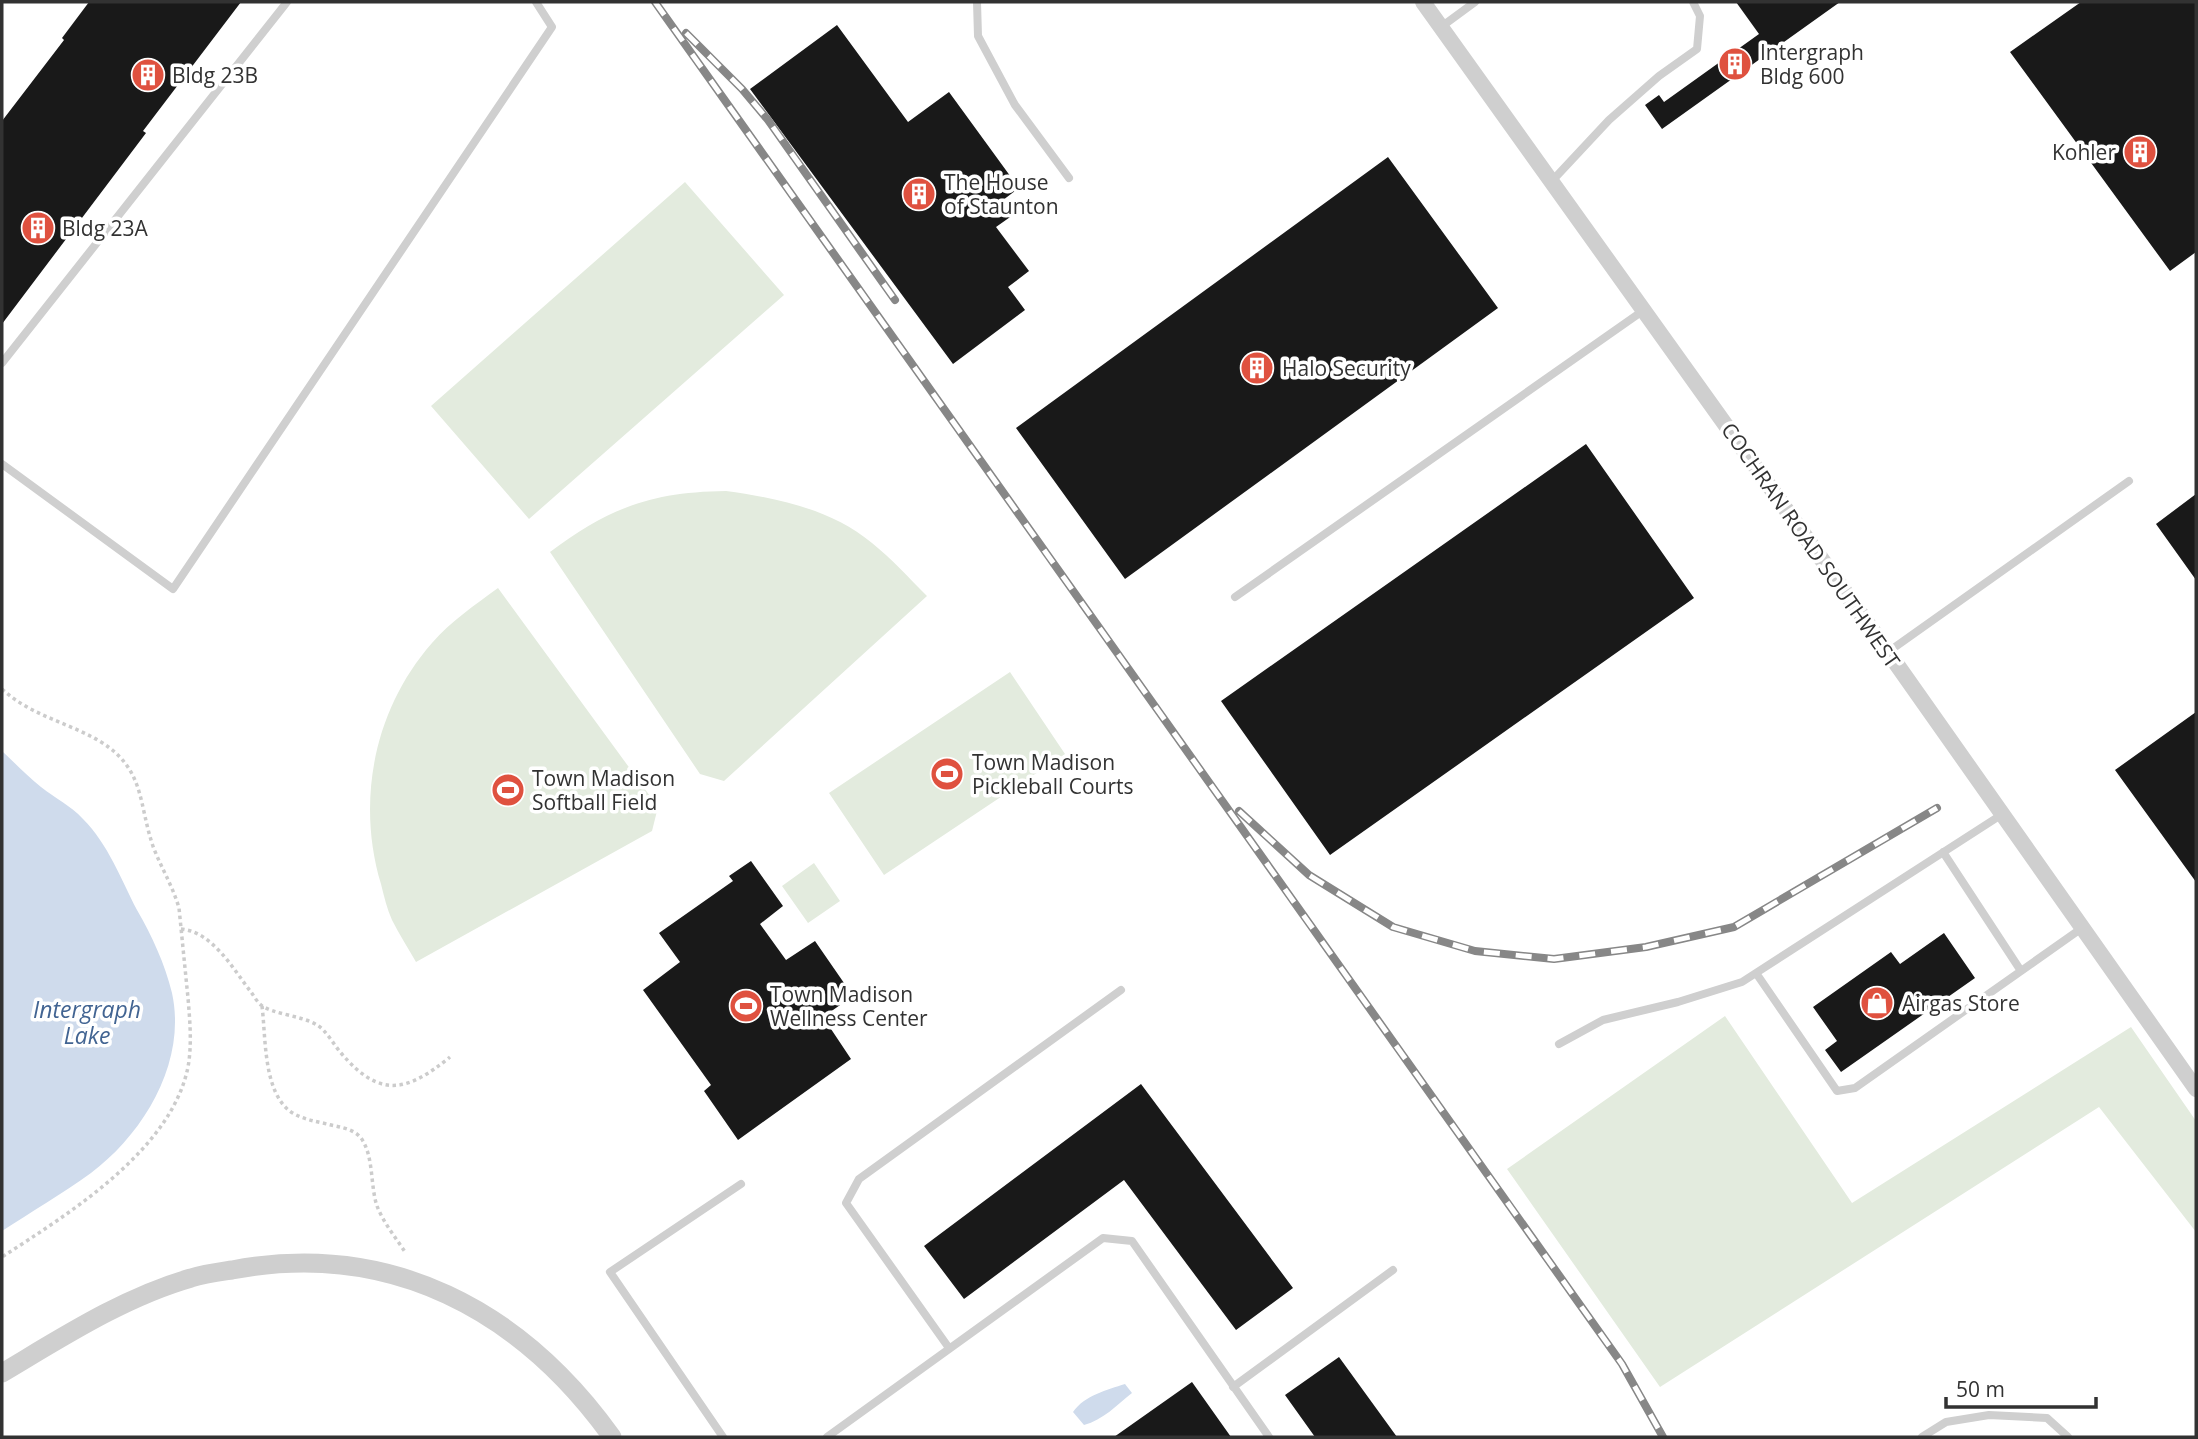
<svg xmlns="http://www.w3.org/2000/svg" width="2198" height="1439" font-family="'Open Sans',sans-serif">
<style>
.green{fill:#e3ebde}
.water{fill:#cfdbec}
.building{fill:#191919}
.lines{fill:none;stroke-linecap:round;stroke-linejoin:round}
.path{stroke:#ccc;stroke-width:3.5;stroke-dasharray:3.5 3.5;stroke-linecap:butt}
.service{stroke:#cfcfcf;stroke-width:8}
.minor{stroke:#cfcfcf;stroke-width:16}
.tertiary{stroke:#cfcfcf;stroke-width:19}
.rail-casing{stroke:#878787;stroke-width:8}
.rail{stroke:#fff;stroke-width:5;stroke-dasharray:16;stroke-linecap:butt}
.labels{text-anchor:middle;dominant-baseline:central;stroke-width:7;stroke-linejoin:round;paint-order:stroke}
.poi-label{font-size:21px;fill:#323232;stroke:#fff;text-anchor:start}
.street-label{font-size:21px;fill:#323232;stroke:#fff}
.water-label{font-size:23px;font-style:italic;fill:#426492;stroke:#fff}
</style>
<rect width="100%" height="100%" fill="#fff"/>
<path class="green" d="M685 182 784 295 529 519 431 406Z
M726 491C777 498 831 509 872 543 892 559 909 578 927 596L724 781 700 774 550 552C609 508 651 492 726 491Z
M498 588 658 807 652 831 416 962C408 948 399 934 392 920 387 909 384 896 381 884 356 801 374 709 432 643 451 621 475 605 498 588Z
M1010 672 1065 754 884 875 829 793Z
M814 863 840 901 808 923 782 886Z
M1725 1016 1852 1203 2131 1027 2196 1121V1232L2099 1107 1660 1387 1507 1169Z"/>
<path class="water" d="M2 751C15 763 27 776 41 787 56 799 70 805 83 819 108 844 121 879 137 910 152 936 165 964 172 993 187 1062 144 1133 91 1173 62 1194 31 1212 2 1231Z
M1125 1384 1132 1393C1117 1405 1103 1420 1084 1425L1073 1412C1085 1395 1107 1390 1125 1384Z"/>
<path class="building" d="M89 2H241L143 131 146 133 2 324V121L64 40 62 38Z
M1736 2H1840L1662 129 1645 105 1659 95 1664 102 1759 34Z
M2081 2H2196V252L2170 271 2010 52Z
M837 25 908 122 949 92 1019 188 1003 200 1013 215 996 227 1029 271 1008 287 1025 310 953 364 750 89Z
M1388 157 1498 308 1125 579 1016 428Z
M1586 444 1694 598 1330 855 1221 701Z
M2196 494V580L2156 524Z
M2196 712V882L2115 770Z
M751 861 783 906 760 924 786 960 815 941 853 996 823 1017 851 1059 738 1140 704 1091 711 1085 643 990 680 962 659 933 733 881 729 876Z
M1944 933 1975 978 1841 1072 1825 1050 1837 1041 1813 1007 1891 952 1900 964Z
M1141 1084 1293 1288 1236 1330 1124 1180 964 1299 924 1246Z
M1339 1357 1397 1437H1315L1285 1395Z
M1192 1382 1231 1437H1114Z"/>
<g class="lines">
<path class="path" d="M2 689C31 716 68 722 101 742 146 770 138 805 154 849 162 869 173 887 179 908 182 938 185 968 188 998 190 1022 192 1045 188 1067 171 1151 68 1214 2 1257
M181 929C213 932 233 969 251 992 254 996 257 1002 261 1005 272 1014 303 1016 317 1025 326 1030 334 1045 341 1053 380 1099 407 1092 450 1057
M262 1006C266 1038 263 1092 291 1112 302 1119 314 1121 327 1124 338 1127 353 1128 361 1138 374 1156 370 1185 377 1206 383 1222 396 1238 405 1252"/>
<path class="service" d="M977 2 978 36 1015 105 1069 178
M1441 27 1475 2
M1552 181 1609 120 1659 76 1697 49 1700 16 1693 2
M2 363 287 2
M2 464 173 589 552 27 536 2
M1235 597 1644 310
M1888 652 2129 481
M1943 852 2021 971
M1756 973 1837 1091 1855 1088 2082 928
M1559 1044 1603 1020 1678 1002 1742 982 2001 815
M949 1348 846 1203 859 1179 1121 990
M1233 1387 1393 1270
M723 1437 610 1272 741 1184
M827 1437 1103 1238 1132 1241 1269 1437
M1922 1437 1946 1422 1989 1415 2047 1418 2068 1437"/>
<path class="minor" d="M1423 2 1888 652 2196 1089"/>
<path class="tertiary" d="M2 1373C61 1338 124 1297 191 1278 204 1274 219 1272 232 1270 390 1240 521 1310 612 1437"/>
<defs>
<path id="rail" d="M655 2 1622 1364 1663 1437
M686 33 742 89 768 120 895 300
M1239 811 1309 875 1393 927 1475 951 1554 959 1646 947 1734 927 1937 808"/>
</defs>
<use href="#rail" class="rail-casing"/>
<use href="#rail" class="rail"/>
</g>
<defs>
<symbol id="building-disc" viewBox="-11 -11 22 22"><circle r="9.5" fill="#df513f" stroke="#fff"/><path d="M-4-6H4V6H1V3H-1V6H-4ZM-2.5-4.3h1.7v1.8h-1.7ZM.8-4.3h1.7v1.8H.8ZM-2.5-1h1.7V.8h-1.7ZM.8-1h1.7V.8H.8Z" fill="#fff"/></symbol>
<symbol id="stadium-disc" viewBox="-11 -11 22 22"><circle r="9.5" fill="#df513f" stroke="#fff"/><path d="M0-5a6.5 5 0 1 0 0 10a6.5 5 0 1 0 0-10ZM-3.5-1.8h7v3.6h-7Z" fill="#fff"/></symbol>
<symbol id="shop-disc" viewBox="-11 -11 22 22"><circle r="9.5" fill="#df513f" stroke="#fff"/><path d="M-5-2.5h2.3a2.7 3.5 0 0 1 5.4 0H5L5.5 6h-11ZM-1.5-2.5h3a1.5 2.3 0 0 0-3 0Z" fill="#fff"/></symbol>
</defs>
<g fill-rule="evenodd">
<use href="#building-disc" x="1716" y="45" width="38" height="38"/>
<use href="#building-disc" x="129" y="56" width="38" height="38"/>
<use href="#building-disc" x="2121" y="133" width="38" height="38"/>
<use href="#building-disc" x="900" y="175" width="38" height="38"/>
<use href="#building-disc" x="19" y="209" width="38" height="38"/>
<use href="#building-disc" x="1238" y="349" width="38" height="38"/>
<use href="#stadium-disc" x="928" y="755" width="38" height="38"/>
<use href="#stadium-disc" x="489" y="771" width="38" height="38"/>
<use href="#shop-disc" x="1858" y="984" width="38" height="38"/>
<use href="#stadium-disc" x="727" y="987" width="38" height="38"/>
</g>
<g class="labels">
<g class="poi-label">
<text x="1760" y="52">Intergraph<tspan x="1760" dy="24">Bldg 600</tspan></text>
<text x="172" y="75">Bldg 23B</text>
<text x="2116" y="152" text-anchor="end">Kohler</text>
<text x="944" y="182">The House<tspan x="944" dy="24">of Staunton</tspan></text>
<text x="62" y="228">Bldg 23A</text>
<text x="1282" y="368">Halo Security</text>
<text x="972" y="762">Town Madison<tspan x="972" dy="24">Pickleball Courts</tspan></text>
<text x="532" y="778">Town Madison<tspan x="532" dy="24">Softball Field</tspan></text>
<text x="770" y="994">Town Madison<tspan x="770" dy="24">Wellness Center</tspan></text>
<text x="1902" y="1003">Airgas Store</text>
</g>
<g class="street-label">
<text transform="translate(1811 545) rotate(55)">COCHRAN ROAD SOUTHWEST</text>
</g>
<g class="water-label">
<text x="87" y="1009">Intergraph<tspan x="87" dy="26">Lake</tspan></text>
</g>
</g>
<rect width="2198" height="1439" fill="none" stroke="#323232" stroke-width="7"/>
<path d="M1946 1397v10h150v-10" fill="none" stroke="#323232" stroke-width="3.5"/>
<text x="1956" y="1397" font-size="21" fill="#323232" stroke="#ffffff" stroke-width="5" paint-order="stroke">50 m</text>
</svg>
